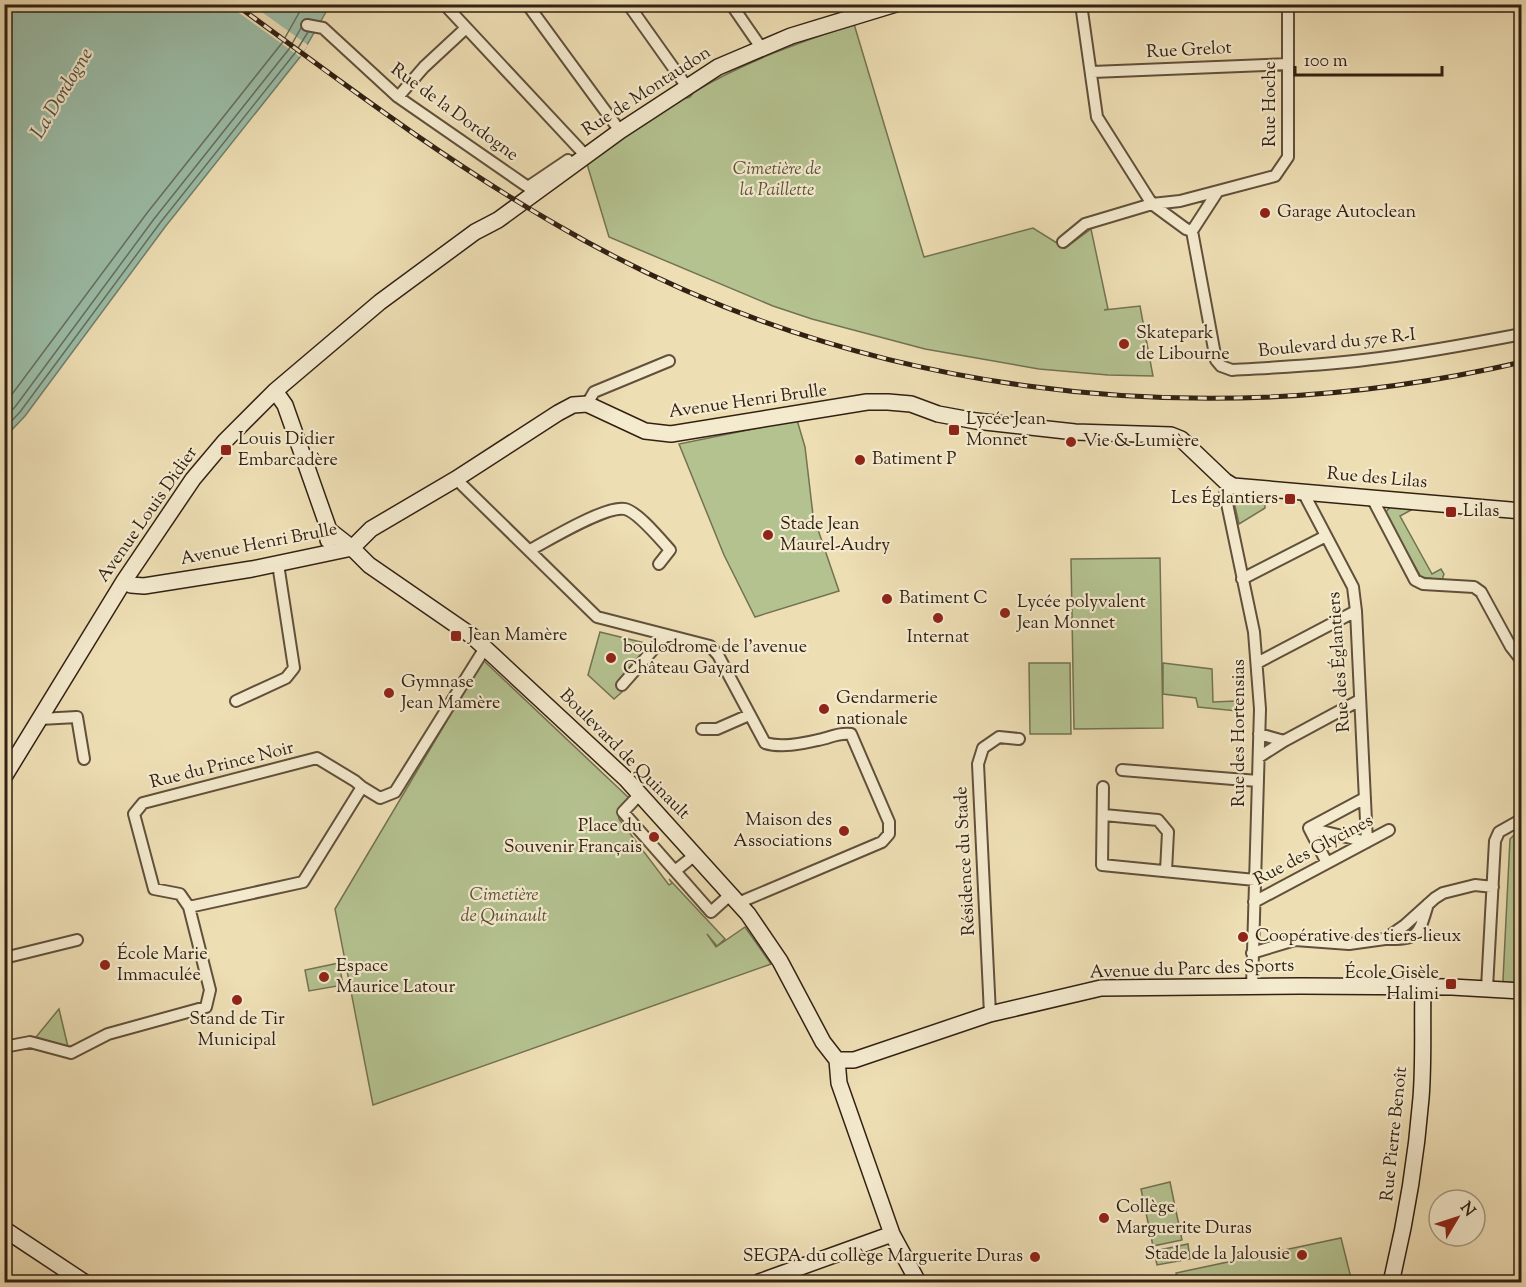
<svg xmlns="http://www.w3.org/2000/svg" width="1526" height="1287" font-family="'Sorts Mill Goudy',serif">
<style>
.green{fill:#b4c290;stroke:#737252;stroke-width:1.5}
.water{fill:#9bbda8;stroke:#717f6c;stroke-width:1.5}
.pier{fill:#eedeb4}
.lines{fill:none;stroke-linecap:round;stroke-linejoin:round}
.shore{stroke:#666f5e;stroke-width:1.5}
.street-casing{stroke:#61503b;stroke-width:14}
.secondary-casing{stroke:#322113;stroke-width:18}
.street{stroke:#f4eace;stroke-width:10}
.secondary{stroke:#f4eace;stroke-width:15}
.rail-casing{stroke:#322113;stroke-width:5}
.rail{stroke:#f4eace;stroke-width:3;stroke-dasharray:9;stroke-linecap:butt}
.poi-dot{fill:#8f2418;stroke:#f4eace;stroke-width:2}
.labels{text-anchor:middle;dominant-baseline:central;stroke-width:4.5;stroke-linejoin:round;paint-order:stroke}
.street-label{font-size:18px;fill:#322113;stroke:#f4eace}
.park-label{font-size:18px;font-style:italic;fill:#595138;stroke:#f4eace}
.poi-label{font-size:18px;fill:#322113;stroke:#f4eace;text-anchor:start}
.water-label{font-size:20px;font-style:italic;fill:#525040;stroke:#f4eace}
</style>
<rect width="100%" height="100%" fill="#eedeb4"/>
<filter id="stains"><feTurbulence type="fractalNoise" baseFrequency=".00333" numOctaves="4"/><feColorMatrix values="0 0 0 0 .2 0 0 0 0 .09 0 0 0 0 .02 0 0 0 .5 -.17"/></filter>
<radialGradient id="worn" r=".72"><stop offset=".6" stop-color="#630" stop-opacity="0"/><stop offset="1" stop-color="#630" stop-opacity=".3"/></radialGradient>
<path class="green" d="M854 24 924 257 1033 228 1065 248 1091 229 1108 309 1104 310 1140 306 1153 376 1108 375 1039 369 925 349 812 319 773 306 609 237 587 164 651 117 679 100 690 97 694 92C744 62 798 43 854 24Z
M797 420 805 447 813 515 839 591 755 617 724 555 679 444Z
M1234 493 1249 494V500L1265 501V508L1239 524 1233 497Z
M1390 507 1409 508 1411 510 1400 516 1432 574 1441 569 1444 574 1442 580 1421 577 1385 513Z
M1160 558 1163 728 1074 729 1071 559Z
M600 632 653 645 617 687 622 692 614 699 588 675Z
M483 660 630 799 618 811 619 819 669 885 672 883 669 879 725 939 717 946 707 934 716 947 745 927 771 964 373 1105 335 909Z
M1029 663H1070L1071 734H1030Z
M1163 663 1212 669 1213 702 1235 701 1237 711 1198 707 1196 698 1163 694Z
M1516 833H1522L1521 983 1504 982 1503 980 1510 839Z
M339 963 343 985 309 991 305 970Z
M59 1009 68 1047 36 1037Z
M1170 1182 1182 1240 1153 1246 1141 1189Z
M1341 1238 1352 1282H1178L1176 1273Z
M1188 1244 1190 1259 1157 1265 1154 1251Z"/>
<path class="water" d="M5 5H330L300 57 165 227 25 416 5 437Z"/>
<path class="pier" d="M228 5H252L308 45 300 57Z"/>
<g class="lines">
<path class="shore" d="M4 405 147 213 282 43 304 4
M4 418 15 407 154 219 289 49 301 28
M4 429 20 412 160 223 295 53 308 32"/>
<defs>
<path id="street" d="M444 4 586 156
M527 4 620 131
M628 4 687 87
M731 4 762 49
M307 25 323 28 398 97 528 187 568 160
M1092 72 1288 64
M398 97 424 67 466 28
M1218 191 1275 176 1288 157V4
M1192 231 1216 360 1221 366 1232 370C1282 367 1331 365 1380 358 1428 352 1475 343 1522 334
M1063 242 1085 224 1152 204 1180 201 1218 191 1192 231 1186 229 1152 204 1097 117 1081 4
M587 404 594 392 669 361
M456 479 597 617 710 646 718 655 765 743C781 748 801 744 818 740 830 738 838 732 851 734L889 822V834L882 842 738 903
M1229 484 1225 494 1254 632 1260 709 1252 987
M1303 492 1353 587 1356 611 1367 842 1309 828
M1372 498 1415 580 1423 584 1474 587 1481 592 1511 647 1522 661
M530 550C549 540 606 505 625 509 638 512 660 539 670 550L659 564
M1242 579 1326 536
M1257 663 1356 611
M622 685 666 635
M236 701 286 678 294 668 278 564
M40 719 77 717 84 759
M702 729H717L749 715
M1284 741 1360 700
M1259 757 1284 741 1259 734
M1122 770 1258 781
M1103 787 1102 865 1255 880
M640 794 623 812 711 912 731 894
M1104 815 1158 820 1168 832 1166 871
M1327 863 1309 828 1365 798
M675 871 695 855
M1254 902 1389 830
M189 907 303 882 362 787 380 798 395 792 485 648
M1385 939C1420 939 1418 936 1428 904
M1252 953 1295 940 1349 944 1385 939 1405 925 1435 898 1443 893 1475 885 1493 887
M4 958 77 940
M1487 988 1495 841 1499 832 1522 819
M990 1014 978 764 983 748 999 737 1019 739
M4 1047 30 1042 71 1053 108 1034 206 1007 210 990 189 907 180 894 154 889 134 814 143 803 317 758 355 781 362 787"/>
<path id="secondary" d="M275 391 285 405 329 530 328 540
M329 530 352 548 369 565 472 636 626 779 748 914 780 961 823 1042 837 1060
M124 581 131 585 144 586 252 569 352 548 371 529 456 479 558 413 573 405 587 404 645 431 671 434 867 402H888L911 404 938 414 976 421 1075 432 1171 435 1181 439 1225 481 1233 486 1522 511
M4 777 124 581 193 479 225 441 275 391 380 302 475 232 498 220 620 131 718 67 791 36 896 4
M837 1060H854L990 1014 1101 988 1301 986 1452 987 1522 991
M837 1060 839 1083 892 1234 918 1282
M4 1229 84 1282
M759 1282 892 1234
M1391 1282C1406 1221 1416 1160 1421 1098 1424 1061 1422 1024 1423 988"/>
</defs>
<use href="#street" class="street-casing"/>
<use href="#secondary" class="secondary-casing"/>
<use href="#street" class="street"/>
<use href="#secondary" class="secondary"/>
<defs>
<path id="rail" d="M235 4C340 81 444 160 557 225 848 395 1195 438 1522 362"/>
</defs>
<use href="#rail" class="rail-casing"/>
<use href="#rail" class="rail"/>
</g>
<g class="poi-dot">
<circle cx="1265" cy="213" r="6"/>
<circle cx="1124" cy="344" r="6"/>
<rect x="948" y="424" width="12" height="12" rx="3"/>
<circle cx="1071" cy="442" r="6"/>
<rect x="220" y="444" width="12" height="12" rx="3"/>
<circle cx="860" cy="460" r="6"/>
<rect x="1284" y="493" width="12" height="12" rx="3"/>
<rect x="1445" y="506" width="12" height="12" rx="3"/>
<circle cx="768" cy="535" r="6"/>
<circle cx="887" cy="599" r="6"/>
<circle cx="1005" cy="613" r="6"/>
<circle cx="938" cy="618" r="6"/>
<rect x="450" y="630" width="12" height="12" rx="3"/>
<circle cx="611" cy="658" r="6"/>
<circle cx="389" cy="693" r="6"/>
<circle cx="824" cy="709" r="6"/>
<circle cx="844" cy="831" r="6"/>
<circle cx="654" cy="837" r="6"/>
<circle cx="1243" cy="937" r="6"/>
<circle cx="105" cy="965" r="6"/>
<circle cx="324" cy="977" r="6"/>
<rect x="1445" y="978" width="12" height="12" rx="3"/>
<circle cx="237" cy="1000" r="6"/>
<circle cx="1104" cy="1218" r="6"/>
<circle cx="1302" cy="1255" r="6"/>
<circle cx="1035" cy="1257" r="6"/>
</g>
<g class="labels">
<g class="street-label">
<text transform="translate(1189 51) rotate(-3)">Rue Grelot</text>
<text transform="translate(647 92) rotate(-33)">Rue de Montaudon</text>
<text transform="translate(1271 104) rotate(-90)">Rue Hoche</text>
<text transform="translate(454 113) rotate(36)">Rue de la Dordogne</text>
<text transform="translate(1337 344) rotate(-6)">Boulevard du 57e R-I</text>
<text transform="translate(748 402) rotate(-8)">Avenue Henri Brulle</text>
<text transform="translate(1377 479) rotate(5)">Rue des Lilas</text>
<text transform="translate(148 515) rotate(-55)">Avenue Louis Didier</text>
<text transform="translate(259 545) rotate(-11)">Avenue Henri Brulle</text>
<text transform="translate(1340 662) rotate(-94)">Rue des Églantiers</text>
<text transform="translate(1240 733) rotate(-90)">Rue des Hortensias</text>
<text transform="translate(624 755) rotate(45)">Boulevard de Quinault</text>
<text transform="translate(222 766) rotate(-14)">Rue du Prince Noir</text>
<text transform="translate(1314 851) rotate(-28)">Rue des Glycines</text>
<text transform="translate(966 861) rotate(-93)">Résidence du Stade</text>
<text transform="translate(1192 970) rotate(-2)">Avenue du Parc des Sports</text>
<text transform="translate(1395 1134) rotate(-84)">Rue Pierre Benoît</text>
</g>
<g class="park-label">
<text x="777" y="170">Cimetière de<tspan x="777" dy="21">la Paillette</tspan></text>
<text x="504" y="896">Cimetière<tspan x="504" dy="21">de Quinault</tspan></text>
</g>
<g class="poi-label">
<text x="1277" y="213">Garage Autoclean</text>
<text x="1136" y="334">Skatepark<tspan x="1136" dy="21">de Libourne</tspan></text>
<text x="966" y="420">Lycée Jean<tspan x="966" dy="21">Monnet</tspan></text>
<text x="238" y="440">Louis Didier<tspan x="238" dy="21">Embarcadère</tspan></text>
<text x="1083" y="442">Vie &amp; Lumière</text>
<text x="872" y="460">Batiment P</text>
<text x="1278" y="499" text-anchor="end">Les Églantiers</text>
<text x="1463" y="512">Lilas</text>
<text x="780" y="525">Stade Jean<tspan x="780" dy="21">Maurel-Audry</tspan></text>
<text x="899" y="599">Batiment C</text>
<text x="1017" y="603">Lycée polyvalent<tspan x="1017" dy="21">Jean Monnet</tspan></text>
<text x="468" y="636">Jean Mamère</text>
<text x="938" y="638" text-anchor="middle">Internat</text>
<text x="623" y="648">boulodrome de l'avenue<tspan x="623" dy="21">Château Gayard</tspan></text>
<text x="401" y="683">Gymnase<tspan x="401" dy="21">Jean Mamère</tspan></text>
<text x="836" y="699">Gendarmerie<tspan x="836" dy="21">nationale</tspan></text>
<text x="832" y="821" text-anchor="end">Maison des<tspan x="832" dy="21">Associations</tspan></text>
<text x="642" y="827" text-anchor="end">Place du<tspan x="642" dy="21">Souvenir Français</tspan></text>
<text x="1255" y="937">Coopérative des tiers-lieux</text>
<text x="117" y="955">École Marie<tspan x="117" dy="21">Immaculée</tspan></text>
<text x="336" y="967">Espace<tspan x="336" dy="21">Maurice Latour</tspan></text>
<text x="1439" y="974" text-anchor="end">École Gisèle<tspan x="1439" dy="21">Halimi</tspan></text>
<text x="237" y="1020" text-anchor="middle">Stand de Tir<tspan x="237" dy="21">Municipal</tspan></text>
<text x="1116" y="1208">Collège<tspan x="1116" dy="21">Marguerite Duras</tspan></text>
<text x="1290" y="1255" text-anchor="end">Stade de la Jalousie</text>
<text x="1023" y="1257" text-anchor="end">SEGPA du collège Marguerite Duras</text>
</g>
<g class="water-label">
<text transform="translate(63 94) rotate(-59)">La Dordogne</text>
</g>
</g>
<rect width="1526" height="1287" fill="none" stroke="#eedeb4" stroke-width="24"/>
<rect x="6" y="6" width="1514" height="1275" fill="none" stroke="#322113" stroke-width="3"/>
<rect x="12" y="12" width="1502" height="1263" fill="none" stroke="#322113" stroke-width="1.5"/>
<g transform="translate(1457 1218) rotate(51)"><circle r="28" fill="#f4eace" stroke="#a69a83" stroke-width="1.5"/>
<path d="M0-4.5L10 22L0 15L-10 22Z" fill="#8f2418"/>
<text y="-9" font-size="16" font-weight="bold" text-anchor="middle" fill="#322113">N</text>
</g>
<path d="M1295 66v9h147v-9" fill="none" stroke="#322113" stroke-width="3"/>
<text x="1304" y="66" font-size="18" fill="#322113" stroke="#f4eace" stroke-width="4.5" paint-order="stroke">100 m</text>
<rect width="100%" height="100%" filter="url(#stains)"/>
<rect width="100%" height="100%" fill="url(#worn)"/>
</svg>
